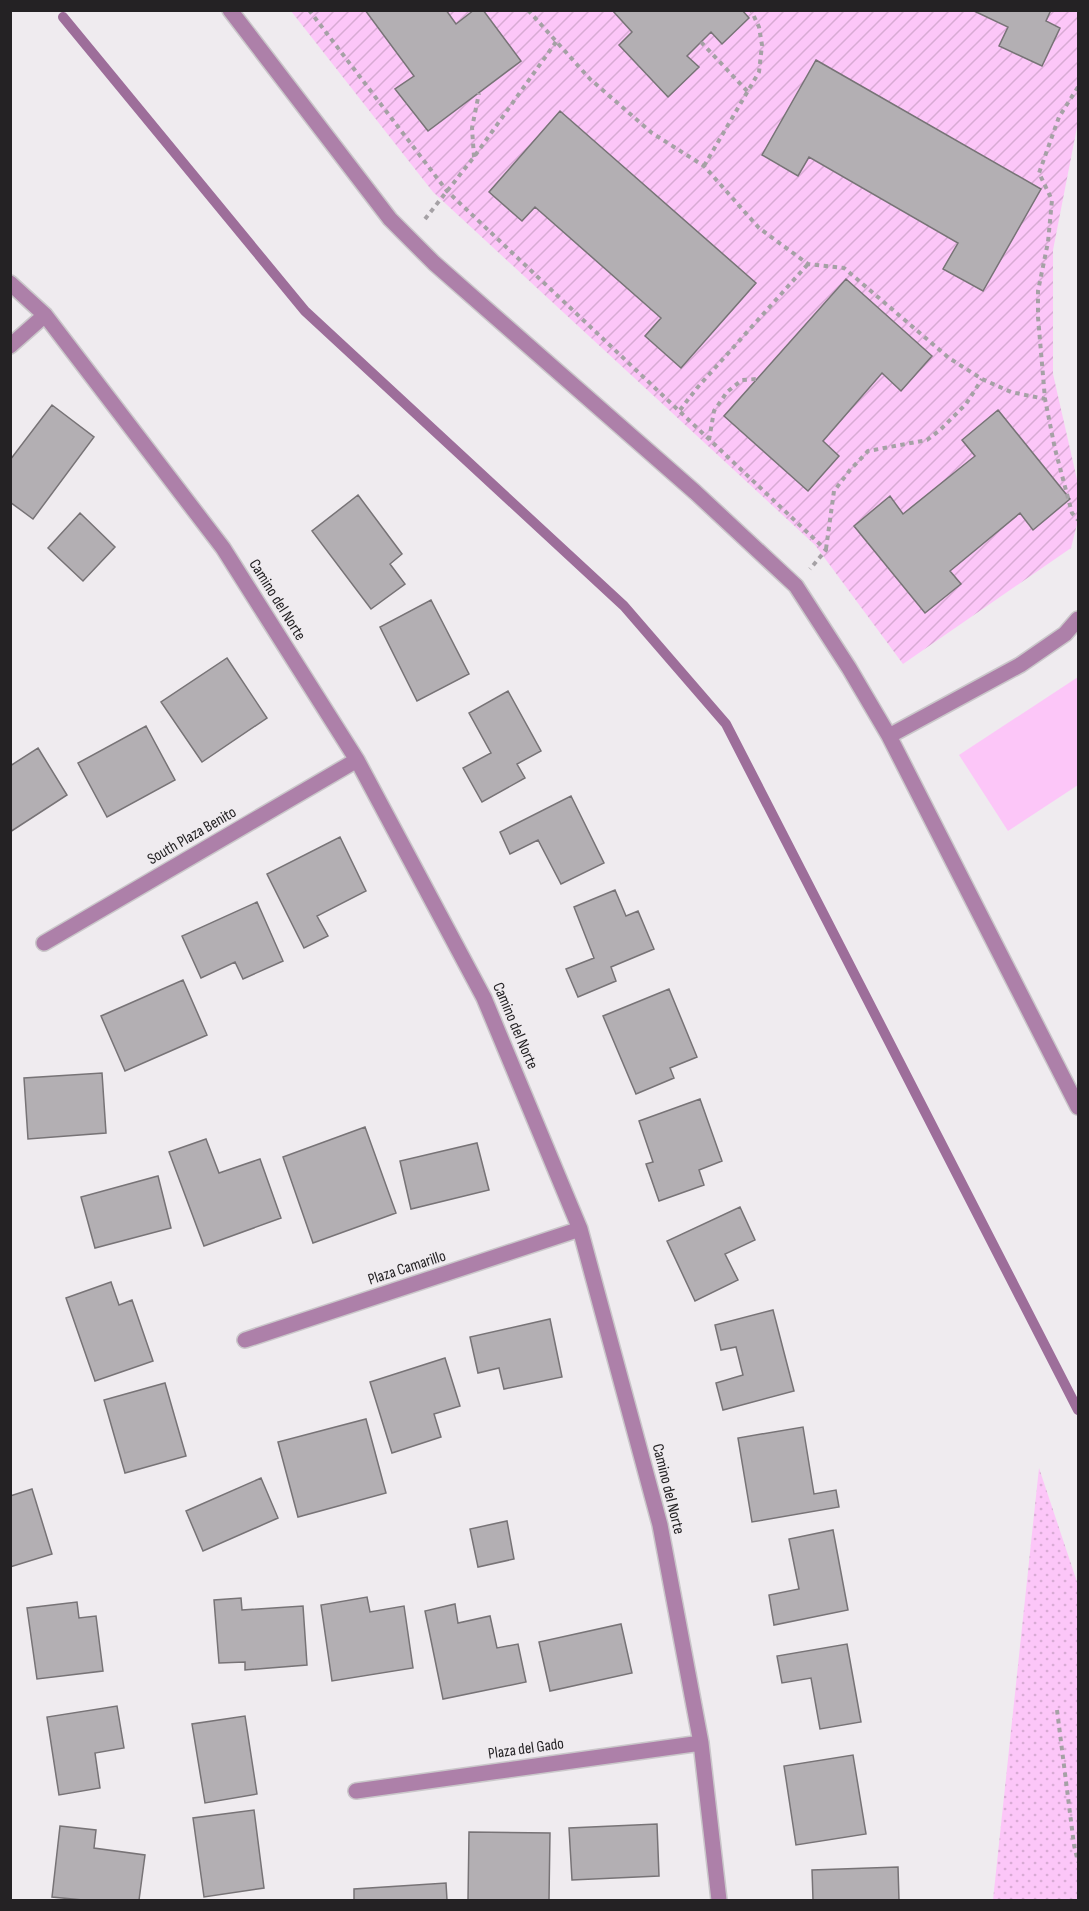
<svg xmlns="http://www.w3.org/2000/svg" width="1089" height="1911" font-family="'Sofia Sans Condensed',sans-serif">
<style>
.grass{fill:url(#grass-dots)}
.park{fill:#fcc6f8}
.garden{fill:url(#garden-furrows)}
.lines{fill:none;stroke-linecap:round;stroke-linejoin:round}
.stream{stroke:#9d6e9a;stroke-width:10}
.building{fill:#b3afb3;stroke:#777376;stroke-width:1.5}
.lane-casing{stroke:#cac7ca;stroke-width:18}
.street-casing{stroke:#cac7ca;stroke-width:18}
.path{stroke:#a5a1a5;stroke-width:4;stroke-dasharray:4.5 4.5;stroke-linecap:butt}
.lane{stroke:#ad80a9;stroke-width:15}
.street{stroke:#ad80a9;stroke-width:15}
.labels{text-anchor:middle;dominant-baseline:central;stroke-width:4.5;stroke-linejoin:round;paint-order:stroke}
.street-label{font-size:16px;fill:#242224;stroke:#efebef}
</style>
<defs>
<pattern id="grass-dots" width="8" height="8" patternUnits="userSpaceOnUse" patternTransform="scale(1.5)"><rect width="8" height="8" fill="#fcc6f8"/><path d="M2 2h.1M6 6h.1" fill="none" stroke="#d8aad4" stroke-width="1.8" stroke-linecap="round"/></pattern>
<pattern id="garden-furrows" width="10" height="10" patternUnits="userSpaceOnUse" patternTransform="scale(1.5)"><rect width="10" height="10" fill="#fcc6f8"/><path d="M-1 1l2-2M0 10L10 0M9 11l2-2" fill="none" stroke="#d8aad4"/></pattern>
</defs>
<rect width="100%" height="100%" fill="#efebef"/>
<path class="grass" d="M1039 1468 1078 1585V1900H993Z"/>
<path class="park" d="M1078 677V785L1008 831 959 755Z"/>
<path class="garden" d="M291 11H1078V122L1053 250V374L1078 484V520L1071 548 903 664 815 545 433 192Z"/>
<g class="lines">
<path class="stream" d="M63 17 305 311 624 606 726 724 1078 1410"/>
</g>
<path class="building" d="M365 10H446L456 24 474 10H483L521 61 428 131 395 89 414 76Z
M612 10H742L749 18 722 44 711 32 687 56 699 67 668 97 619 45 632 32Z
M972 10H1051L1046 21 1060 28 1042 66 999 46 1008 27Z
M816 60 1041 189 983 291 943 269 958 243 809 157 798 176 762 155Z
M560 111 756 283 681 368 645 336 661 318 535 207 522 221 489 192Z
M846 279 932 356 901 391 882 373 823 441 839 456 808 491 724 416Z
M52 405 94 437 33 519 10 502V460Z
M998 410 1070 499 1033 530 1020 513 950 571 961 584 925 613 854 526 890 496 903 514 975 456 962 440Z
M358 495 402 554 390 564 405 584 371 609 312 531Z
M80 513 115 547 83 581 48 548Z
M431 600 469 674 417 701 380 627Z
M227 658 267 718 202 762 161 702Z
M508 691 541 751 517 764 525 778 482 802 463 768 491 753 469 713Z
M146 726 175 780 107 817 78 763Z
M38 748 67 795 10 832V766Z
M571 796 604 863 561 884 538 840 510 854 500 832Z
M340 837 366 891 317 916 328 936 304 948 267 874Z
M615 890 626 916 638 911 654 949 611 967 616 981 578 997 566 969 594 958 574 907Z
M257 902 283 961 243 979 235 962 201 978 182 936Z
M183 980 207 1035 125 1071 101 1016Z
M669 989 697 1057 670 1068 674 1078 636 1094 603 1016Z
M102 1073 106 1133 28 1139 24 1078Z
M700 1099 722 1161 699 1170 704 1185 659 1201 646 1164 653 1162 639 1121Z
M365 1127 396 1213 313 1243 283 1157Z
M206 1139 219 1173 260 1159 281 1218 204 1246 169 1152Z
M477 1143 489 1190 411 1209 400 1161Z
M158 1176 171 1228 95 1248 81 1197Z
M740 1207 755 1240 725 1254 738 1280 695 1301 667 1241Z
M111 1282 119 1305 132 1300 153 1361 95 1381 66 1298Z
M773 1310 794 1391 723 1410 716 1383 743 1375 736 1347 721 1350 715 1325Z
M550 1319 562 1377 504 1389 499 1368 478 1373 470 1337Z
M445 1358 460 1406 434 1414 441 1437 392 1453 370 1382Z
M165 1383 186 1456 125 1473 104 1400Z
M366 1419 386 1493 298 1517 278 1442Z
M803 1427 814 1494 836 1490 839 1507 752 1522 738 1438Z
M261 1478 278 1518 203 1551 186 1511Z
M32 1489 52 1554 10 1567V1496Z
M507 1521 514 1559 478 1567 470 1529Z
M833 1530 848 1610 774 1625 769 1595 799 1589 789 1539Z
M367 1597 370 1612 404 1606 413 1668 332 1681 321 1605Z
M241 1598 242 1610 303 1606 307 1665 245 1670V1662L219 1663 214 1600Z
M77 1602 79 1618 96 1616 103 1671 37 1679 27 1608Z
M455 1604 458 1623 490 1616 497 1648 518 1644 526 1682 443 1699 425 1611Z
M621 1624 632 1673 550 1691 539 1642Z
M847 1644 861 1722 820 1729 811 1678 782 1683 777 1656Z
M117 1706 124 1748 95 1753 100 1788 59 1795 47 1717Z
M245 1716 257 1794 205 1803 192 1724Z
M853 1755 866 1834 796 1845 784 1766Z
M254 1810 264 1888 204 1897 193 1818Z
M657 1824 659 1876 572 1880 569 1828Z
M60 1826 96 1830 94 1848 145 1855 139 1900H83L52 1897Z
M469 1832 550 1833 549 1900H468Z
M898 1867 899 1900H813L812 1870Z
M446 1883 447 1900H354V1889Z"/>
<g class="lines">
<defs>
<path id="lane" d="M230 10 390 219 434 263 695 492 796 586 849 668 889 736 1078 1107
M889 736 1020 665 1065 634 1078 619"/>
<path id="street" d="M10 283 45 315 223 548 357 760 484 998 580 1229 660 1525 701 1743 719 1900
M10 346 45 315
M44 943 357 760
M245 1340 580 1229
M356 1791 701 1743"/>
</defs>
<use href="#lane" class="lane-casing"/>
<use href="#street" class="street-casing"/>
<path class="path" d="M309 10 447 191 826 550 810 569
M528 10 590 79 652 133 704 166 759 228 808 264 844 268 949 358 982 379 1011 392 1045 399
M701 42 748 92
M1078 87 1059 117 1039 173 1052 200 1048 242 1038 291V317L1045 399 1055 449 1072 513 1078 520
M474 157 472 128 479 93
M704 166 759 72 762 45 759 27 751 10
M425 219 474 157 556 42
M680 410 697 388 808 264
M709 440 714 411 727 392 742 380 757 379
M826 549 834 491 850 470 868 451 927 440 940 430 966 404 982 379
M1057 1710 1074 1845 1078 1862"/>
<use href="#lane" class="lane"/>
<use href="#street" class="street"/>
</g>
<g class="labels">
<g class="street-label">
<text transform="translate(277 600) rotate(58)">Camino del Norte</text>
<text transform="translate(192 836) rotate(-30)">South Plaza Benito</text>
<text transform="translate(515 1026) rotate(67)">Camino del Norte</text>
<text transform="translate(407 1268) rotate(-18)">Plaza Camarillo</text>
<text transform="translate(668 1489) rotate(76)">Camino del Norte</text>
<text transform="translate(526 1749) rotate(-8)">Plaza del Gado</text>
</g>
</g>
<rect width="1089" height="1911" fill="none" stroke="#242224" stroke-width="24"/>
</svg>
